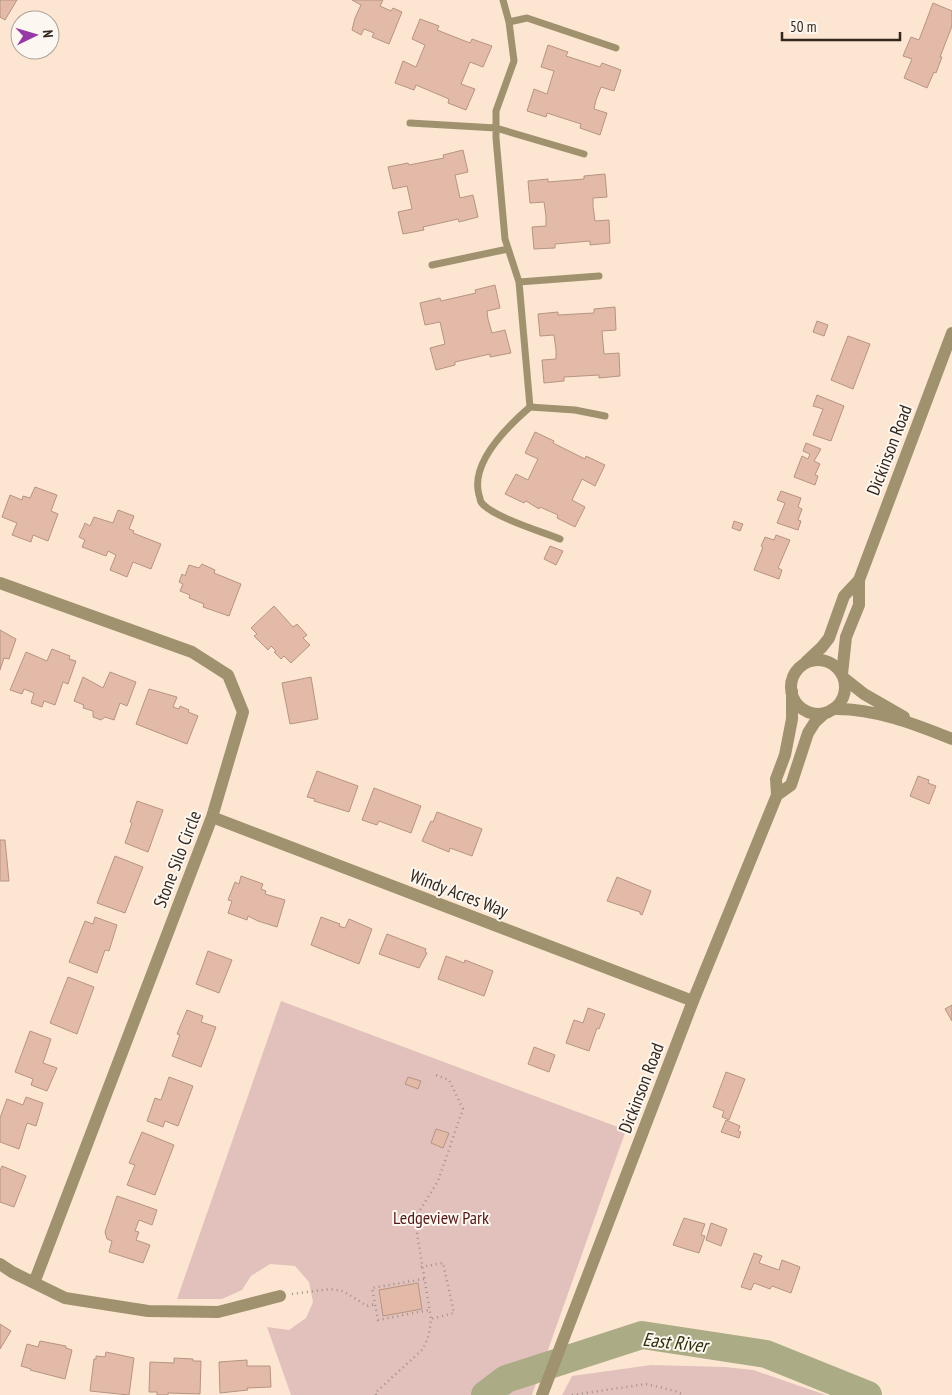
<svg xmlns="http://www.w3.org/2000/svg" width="952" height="1395" font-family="'PT Sans Narrow',sans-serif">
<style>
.green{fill:#e2c1bd}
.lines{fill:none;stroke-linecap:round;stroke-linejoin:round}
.river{stroke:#abac85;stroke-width:28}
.building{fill:#e3baa7;stroke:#b69484}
.path{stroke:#a29181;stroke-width:2.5;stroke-dasharray:1 4;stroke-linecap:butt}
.service{stroke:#a0926f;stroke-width:7}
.minor{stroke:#a0926f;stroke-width:12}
.tertiary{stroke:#a0926f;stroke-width:12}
.labels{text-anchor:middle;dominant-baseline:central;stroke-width:4;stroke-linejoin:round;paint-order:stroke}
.street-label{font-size:18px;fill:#31271d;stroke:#fdf7f1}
.park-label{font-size:18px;fill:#511918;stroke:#fdf7f1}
.water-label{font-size:19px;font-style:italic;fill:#2c2c0b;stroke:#fdf7f1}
</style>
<rect width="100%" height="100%" fill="#fde6d1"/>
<path class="green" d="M281 1001 626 1130 532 1395H291L267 1327 289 1330 306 1318 313 1302 309 1282 295 1266 270 1264 251 1276 242 1290 222 1299H177Z
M651 1365 725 1367 753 1370 826 1395H562L572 1376Z"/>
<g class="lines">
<path class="river" d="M485 1395 506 1379 642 1335 766 1354 868 1395"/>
</g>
<path class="building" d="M0 0H17L5 20 0 17Z
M352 0H383L380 6 391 11 393 8 402 12 389 44 372 37 374 33 364 29 361 35 352 30 355 18 361 5Z
M933 3 952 11V26L940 57H942L936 73 934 72 927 88 904 78 912 59 903 56 911 37 919 40Z
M420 19 439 26 437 30 470 43 472 39 492 46 483 67 470 62 461 84 475 89 466 110 448 103 449 99 416 85 414 90 395 83 403 61 416 67 425 45 412 39Z
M548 45 568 52 566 56 600 67 602 63 621 70 614 91 601 87 596 100 594 109 607 113 600 135 580 128 581 124 547 113 546 117 527 111 534 89 547 94 554 71 541 67Z
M463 150 468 172 455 175 460 198 473 195 478 217 459 222 458 219 423 227 424 230 403 234 398 212 412 209 409 195 407 186 393 189 388 167 408 163 409 165 444 158 443 155Z
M605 174 607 197 593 198V206L595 221 609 220 610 243 590 245V241L555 244V248L534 249 532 227 546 226V216L544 202 530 203 528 181 548 179V182L584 179V176Z
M495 285 500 308 487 311 488 319 492 333 505 330 511 353 490 357V354L455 362V365L436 370 430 348 445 344 440 322 425 325 420 303 440 298 441 301 476 293 475 290Z
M615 307 616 330 602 331 604 354 619 353 620 376 599 378V375L564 377V381L544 383 542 360 556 359V350L554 335 540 336 538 314 558 312V315L594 313V309Z
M817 321 828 325 824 336 813 332Z
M848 336 870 344 853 389 831 380Z
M817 395 844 406 831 441 813 435 823 409 813 406Z
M535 432 554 441 553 443 585 459 586 456 605 465 595 486 582 479 572 500 585 507 575 527 557 518 558 515 540 507 539 509 526 501 524 503 505 494 516 474 528 480 535 465 538 459 525 453Z
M806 443 821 449 814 461 820 464 815 475 818 476 815 485 794 477 802 456 808 459 810 454 803 451Z
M35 487 57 495 51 511 58 514 48 541 33 535 31 542 12 535 17 523 2 517 10 495 22 500 23 496 30 498Z
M781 491 801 498 798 507 802 509 798 520 801 521 798 530 777 523 785 503 777 500Z
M118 510 134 516 129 529 134 531 133 533 161 544 151 569 133 562 127 577 110 570 116 555 108 551 106 556 82 547 85 540 79 537 85 523 90 526 94 517 113 523Z
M734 521 743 524 740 531 732 528Z
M776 535 790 540 778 568 782 570 779 579 754 570 763 547 761 546 765 537 774 540Z
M550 546 563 551 556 565 544 559Z
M202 564 215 570 214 573 241 584 229 616 203 607 204 604 189 598 190 595 180 591 183 584 179 582 182 574 185 576 189 565 199 568Z
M274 606 293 627 297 624 307 635 303 638 310 645 291 663 284 656 281 659 274 652 276 651 271 646 268 650 254 636 257 634 251 628Z
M0 630 16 639 9 659 4 658 0 670Z
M52 649 70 656 69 659 76 661 68 684 63 682 55 705 44 701 42 707 31 703 34 693 24 689 22 694 10 690 26 652 47 661Z
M110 672 136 682 127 706 120 703 114 720 105 717 101 720 93 717V711L83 708 84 705 74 701 83 677 103 688Z
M311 677 318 719 290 724 282 683Z
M149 689 177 697 173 707 179 709 180 706 189 710 188 712 198 716 187 744 136 724Z
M317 771 358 786 349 812 314 801 315 799 307 797Z
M918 776 929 780 928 783 936 786 929 804 910 796Z
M374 788 421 806 411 833 379 821 377 825 362 820Z
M137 801 163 810 148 852 125 843 132 823 130 822Z
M437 812 482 829 472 856 450 848 449 852 422 841 431 821 433 822Z
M0 840H5L9 881H0Z
M115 856 143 867 125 913 97 903Z
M241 876 263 884 261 889 266 891 265 894 285 900 277 927 258 921 248 916 247 920 228 913 232 901 228 900 235 882 239 884Z
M617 877 651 891 642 915 640 914V912L607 901Z
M95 917 117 925 109 951 105 950 97 973 69 962 85 921 93 924Z
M321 917 340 924 339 926 345 928 349 919 372 929 359 964 311 945Z
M387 934 426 949 425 952 427 953 419 968 379 954Z
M208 951 232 960 219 993 196 984Z
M446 956 464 963 465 960 493 971 484 996 438 979Z
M68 977 94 987 77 1034 50 1023Z
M952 1005V1021L945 1009Z
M588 1008 605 1014 599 1029 597 1028 589 1051 566 1043 574 1020 583 1023Z
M187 1010 203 1016 201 1022 216 1027 201 1067 172 1056 180 1035 177 1034Z
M30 1031 51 1039 43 1063 57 1068 47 1091 31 1085 33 1079 15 1072Z
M534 1047 555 1055 549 1072 528 1064Z
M726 1072 745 1079 729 1120 722 1117 724 1111 713 1107Z
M169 1077 193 1086 178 1126 165 1121 163 1127 147 1121 155 1098 161 1100Z
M408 1077 421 1081 418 1089 405 1084Z
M26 1097 43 1103 36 1126 27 1123 19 1149 0 1142V1118L7 1099 23 1105Z
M726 1120 740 1126 738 1131 741 1132 739 1138 721 1132Z
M436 1129 449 1133 443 1148 431 1143Z
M142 1132 174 1145 155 1195 127 1185 135 1165 129 1163Z
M2 1166 26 1176 14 1207 0 1202V1171Z
M117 1196 157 1210 152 1225 139 1220 135 1231 139 1232 136 1240 150 1245 143 1263 109 1252 112 1241 107 1239 105 1232Z
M684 1218 705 1224 701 1235 705 1236 699 1253 673 1245Z
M711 1223 727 1229 721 1246 706 1240Z
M754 1253 762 1256 759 1263 779 1270 782 1260 800 1267 791 1293 772 1286 770 1289 754 1283 751 1290 741 1287Z
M418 1283 422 1309 383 1316 379 1290Z
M0 1324 11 1331 0 1349Z
M40 1341 66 1346V1348L72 1350 65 1379 30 1370 31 1369 21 1366 27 1344 38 1347Z
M106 1352 134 1358 129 1395 90 1391 94 1359H96V1356L105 1357Z
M174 1358 193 1359V1361H201L200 1394 168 1393V1395H157V1392H149L150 1362 174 1363Z
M247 1360V1366H270L271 1387 247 1388 248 1390 220 1393 219 1362Z"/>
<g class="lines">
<path class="path" d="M421 1267 443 1263 454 1313 431 1319
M424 1279 372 1288 378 1320 429 1310
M292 1294 330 1289 343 1291 367 1306 375 1304
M376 1395 375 1393 423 1349 429 1335 431 1319 417 1233V1215L438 1181 463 1109 449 1080 433 1074
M572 1395 646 1384 675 1391 684 1395"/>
<path class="service" d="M503 0 509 22 514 61 496 111V138L505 239 519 282 530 407
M509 22 527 18 616 48
M410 123 496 128 584 154
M432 265 508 249
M519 282 599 276
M560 539C543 532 490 516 481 502 480 500 480 497 479 495 470 463 508 426 530 407L575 410 605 416"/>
<path class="minor" d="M0 583 192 652 228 675 243 712 212 817 34 1283
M845 679 864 694 904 717
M833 709C874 708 915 724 952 739
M212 817 693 1001
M0 1264 12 1272 65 1298 148 1311 218 1312 280 1296"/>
<path class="tertiary" d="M791 687a27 27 0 1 1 54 0a27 27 0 1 1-54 0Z
M806 662 822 647 829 638 844 596 859 580
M842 674 846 637 859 605V580L952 333
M777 795 791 785 808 733 815 722 825 713
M542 1395 693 1001 777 795 776 779 785 755 792 719V691"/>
</g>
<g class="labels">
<g class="street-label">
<text transform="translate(889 450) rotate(-69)">Dickinson Road</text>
<text transform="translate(177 859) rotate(-69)">Stone Silo Circle</text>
<text transform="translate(459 893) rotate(21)">Windy Acres Way</text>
<text transform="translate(641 1088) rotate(-69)">Dickinson Road</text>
</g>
<g class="park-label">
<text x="441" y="1217">Ledgeview Park</text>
</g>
<g class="water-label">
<text transform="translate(675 1342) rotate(6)">East River</text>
</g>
</g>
<g transform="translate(35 35) rotate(85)"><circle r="24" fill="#fdf7f1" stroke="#aba49c"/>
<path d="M0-4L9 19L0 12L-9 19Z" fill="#963ba6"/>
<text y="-8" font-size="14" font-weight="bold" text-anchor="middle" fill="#31271d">N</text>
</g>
<path d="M782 32v8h118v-8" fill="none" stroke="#31271d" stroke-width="2.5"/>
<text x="790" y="32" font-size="15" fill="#31271d" stroke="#fdf7f1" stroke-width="4" paint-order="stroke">50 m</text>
</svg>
